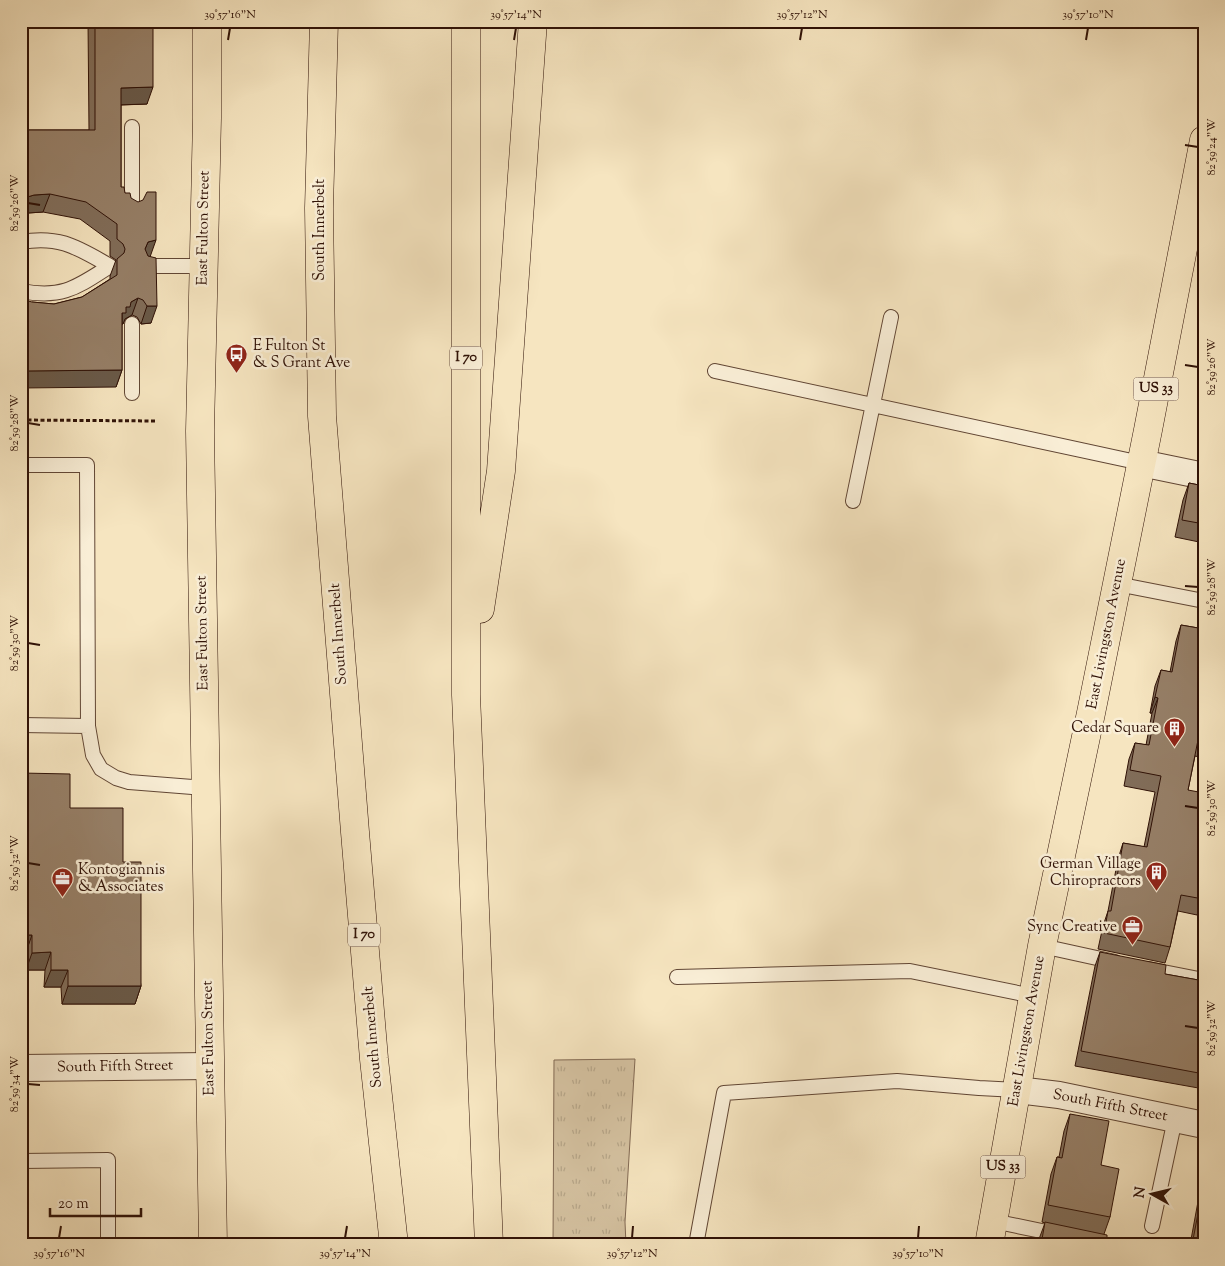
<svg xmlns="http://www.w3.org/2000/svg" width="1225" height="1266" font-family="'Sorts Mill Goudy',serif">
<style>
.grass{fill:url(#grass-tufts);stroke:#826953}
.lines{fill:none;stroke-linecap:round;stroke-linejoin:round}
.lane-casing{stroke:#614634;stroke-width:16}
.street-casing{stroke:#614634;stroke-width:28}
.primary-casing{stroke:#2f1106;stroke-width:29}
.highway-casing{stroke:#2f1106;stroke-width:29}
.path{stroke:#2f1106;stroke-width:3;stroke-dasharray:4 2.5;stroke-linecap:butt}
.lane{stroke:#f9eed6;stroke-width:14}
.street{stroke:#f9eed6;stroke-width:26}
.primary{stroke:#f6e5c0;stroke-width:28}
.highway{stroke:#f6e5c0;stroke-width:28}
.wall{fill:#816d59;stroke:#2f1106}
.shaded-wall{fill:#695948;stroke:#2f1106}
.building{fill:#967f67;stroke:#2f1106}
.ticks{fill:none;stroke:#2f1106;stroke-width:2}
.labels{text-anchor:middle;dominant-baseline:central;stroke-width:5;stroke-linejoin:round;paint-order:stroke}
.shield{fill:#f9eed6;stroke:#6c5344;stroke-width:1}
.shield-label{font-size:14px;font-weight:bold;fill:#2f1106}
.street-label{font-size:15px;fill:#2f1106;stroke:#f9eed6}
.poi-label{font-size:15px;fill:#2f1106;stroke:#f9eed6;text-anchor:end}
.neatline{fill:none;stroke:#2f1106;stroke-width:2}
.ticks-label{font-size:12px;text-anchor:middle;fill:#2f1106}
</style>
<defs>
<pattern id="grass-tufts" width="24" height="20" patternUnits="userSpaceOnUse" patternTransform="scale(1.25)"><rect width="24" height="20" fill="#d4c1a0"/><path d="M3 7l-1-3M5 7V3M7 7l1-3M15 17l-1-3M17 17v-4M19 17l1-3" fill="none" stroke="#b6a588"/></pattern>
</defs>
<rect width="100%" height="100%" fill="#f6e5c0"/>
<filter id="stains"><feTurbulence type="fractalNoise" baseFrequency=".004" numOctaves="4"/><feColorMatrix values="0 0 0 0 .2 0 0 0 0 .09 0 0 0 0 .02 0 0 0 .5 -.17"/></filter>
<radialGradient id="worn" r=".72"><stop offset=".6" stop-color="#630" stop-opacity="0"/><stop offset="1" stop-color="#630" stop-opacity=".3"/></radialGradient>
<path class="grass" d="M635 1059 625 1222 626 1245H553L554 1060Z"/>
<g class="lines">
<defs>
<path id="lane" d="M132 210V127
M21 242C60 235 78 248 110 266 77 287 63 299 21 291
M147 266H203
M132 324V393
M715 371 1141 463
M21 465H87L88 726 93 755 101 769 116 778 129 782 205 788
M853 501 891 317
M1117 584 1204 601
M21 725 88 726
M1042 946 1115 962
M1148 969 1204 980
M677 977 910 971 1033 996
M21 1161 108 1160V1245
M993 1221 1061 1235
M1152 1226 1175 1119
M696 1245 724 1093 897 1081 979 1088 1017 1090"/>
<path id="street" d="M1141 463 1204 476
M21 1068 210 1066
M1017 1090 1059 1095 1204 1125"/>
<path id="primary" d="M207 21V118L200 431 213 1245
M989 1245 1042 946 1091 713 1148 430 1204 140"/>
<path id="highway" d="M324 21 319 208 322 416 355 832 374 1059 394 1245
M466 21V695L489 1245
M480 609 501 471 533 21"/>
</defs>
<use href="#lane" class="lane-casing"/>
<use href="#street" class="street-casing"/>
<use href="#primary" class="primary-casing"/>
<use href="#highway" class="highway-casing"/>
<path class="path" d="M21 420 157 421"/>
<use href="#lane" class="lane"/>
<use href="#street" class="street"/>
<use href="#primary" class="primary"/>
<use href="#highway" class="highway"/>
</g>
<path class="wall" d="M88 21H153L147 104 121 105V187L125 193 150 256 151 323 141 324 137 317 132 315 125 319 123 324H122V370L116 387 32 302 54 304 82 297 110 279V276L116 260 110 256V241L80 219 43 212 28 213 21 215V130H89Z
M1189 483 1204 486V543L1175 537 1183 500Z
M1181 625 1204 629V758L1195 756 1188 790 1203 899 1197 915 1178 911 1170 947 1165 963 1098 949 1103 926 1108 911 1118 859 1123 843 1144 847 1155 792 1124 786 1129 759 1135 743 1146 745 1152 713H1150L1155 686 1161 670 1170 672 1176 641Z
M70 808 123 862 141 986 135 1004H62L61 987H44L45 970H26V952Z
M1100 952 1165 974 1204 981V1089L1075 1066 1095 966Z
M1070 1114 1101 1165 1110 1217 1104 1234 1107 1238 1133 1245H1038L1039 1239 1045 1223 1042 1222 1051 1174 1057 1157H1059L1064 1131Z
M1204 1169V1245H1190Z"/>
<path class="shaded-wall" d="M153 87 147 104 115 105 121 88Z
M50 194 43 212 28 213 21 215V199L34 195Z
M156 240 150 257 142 259 145 249 148 242Z
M138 298 132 315 125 319 123 324H122V313L126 307 131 302Z
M147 306H157L151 323 141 324Z
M122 370 116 387 21 388V371Z
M1155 697 1158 698 1152 713H1150Z
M21 935H32L26 952H21Z
M51 952 45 970H26L32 953Z
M51 970H68L61 987H44Z
M68 986H141L135 1004H62Z"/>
<path class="building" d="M95 21H153V87L121 88V187H124L125 193H130L131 198 138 202 143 200 147 192H156V240L148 242 145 249 148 256 156 258 157 306H147L143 300 138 298 131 302 130 307H126V313H122V370L21 371V299L32 302 54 304 82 297 117 275V259L124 253 125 249 123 244 117 239V224L86 202 50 194 34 195 21 199V130H95Z
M1189 483 1204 486V524L1182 520Z
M1181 625 1204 629V741L1198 740 1188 790 1204 793V896L1203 899 1181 895 1170 947 1104 933 1108 911H1111L1123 843 1147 847 1161 776 1130 770 1135 743 1149 745 1158 698 1155 697 1161 670 1172 672Z
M21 773 70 774V808H123V862H141V986H68V970H51V952L32 953V935H21Z
M1100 952 1166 965 1165 974 1204 981V1074L1081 1051Z
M1070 1114 1109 1121 1101 1165 1119 1169 1110 1217 1048 1205 1057 1157 1062 1158Z
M1204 1182V1245H1192Z
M1045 1222 1107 1235V1238L1133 1243V1245H1041Z"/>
<path class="ticks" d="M228 40 230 28M514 40 516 28M800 40 802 28M1086 40 1088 28M1185 145 1198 147M28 203 40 205M1185 365 1198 367M28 423 40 425M1185 586 1198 587M28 643 40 645M1185 806 1198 808M28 863 40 865M1185 1026 1198 1028M28 1084 40 1085M59 1238 61 1226M345 1238 347 1226M632 1238 633 1226M918 1238 919 1226"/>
<defs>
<symbol id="bus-pin" viewBox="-11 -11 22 30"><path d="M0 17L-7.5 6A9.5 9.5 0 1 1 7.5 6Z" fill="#8f2418" stroke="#f9eed6"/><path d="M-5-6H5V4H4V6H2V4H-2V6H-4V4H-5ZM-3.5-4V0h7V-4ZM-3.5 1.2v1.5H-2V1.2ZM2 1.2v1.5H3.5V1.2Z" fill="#fff"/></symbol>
<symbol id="building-pin" viewBox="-11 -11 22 30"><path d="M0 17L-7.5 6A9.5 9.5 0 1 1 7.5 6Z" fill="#8f2418" stroke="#f9eed6"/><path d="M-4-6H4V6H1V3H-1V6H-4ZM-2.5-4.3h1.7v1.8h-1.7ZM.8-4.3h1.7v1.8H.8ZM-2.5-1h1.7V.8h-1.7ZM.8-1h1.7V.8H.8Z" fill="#fff"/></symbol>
<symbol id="office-pin" viewBox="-11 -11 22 30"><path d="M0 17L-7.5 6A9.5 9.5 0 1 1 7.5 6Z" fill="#8f2418" stroke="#f9eed6"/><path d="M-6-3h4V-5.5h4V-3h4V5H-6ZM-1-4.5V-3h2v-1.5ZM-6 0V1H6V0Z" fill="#fff"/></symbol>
</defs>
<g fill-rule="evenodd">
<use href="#bus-pin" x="224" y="342" width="25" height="34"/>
<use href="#building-pin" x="1162" y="716" width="25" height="34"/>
<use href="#building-pin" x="1144" y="860" width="25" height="34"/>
<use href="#office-pin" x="50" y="866" width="25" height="34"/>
<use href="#office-pin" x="1120" y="914" width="25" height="34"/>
</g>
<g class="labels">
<g class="shield">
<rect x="450" y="346.5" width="32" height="23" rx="4"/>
<rect x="1133.5" y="377.5" width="45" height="23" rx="4"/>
<rect x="348" y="923.5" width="32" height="23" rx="4"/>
<rect x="980.5" y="1155.5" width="45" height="23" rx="4"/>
</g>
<g class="shield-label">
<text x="466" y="358">I 70</text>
<text x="1156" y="389">US 33</text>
<text x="364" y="935">I 70</text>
<text x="1003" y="1167">US 33</text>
</g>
<g class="street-label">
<text transform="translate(204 228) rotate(-89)">East Fulton Street</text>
<text transform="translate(320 230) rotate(-90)">South Innerbelt</text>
<text transform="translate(203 633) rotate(-91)">East Fulton Street</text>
<text transform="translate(339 634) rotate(-94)">South Innerbelt</text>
<text transform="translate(1107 634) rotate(-79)">East Livingston Avenue</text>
<text transform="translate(1027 1031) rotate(-80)">East Livingston Avenue</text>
<text transform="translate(373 1037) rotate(-95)">South Innerbelt</text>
<text transform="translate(209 1038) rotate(-91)">East Fulton Street</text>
<text transform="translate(115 1067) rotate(-1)">South Fifth Street</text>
<text transform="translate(1110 1106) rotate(11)">South Fifth Street</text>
</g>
<g class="poi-label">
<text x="253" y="346" text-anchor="start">E Fulton St<tspan x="253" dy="17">&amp; S Grant Ave</tspan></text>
<text x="1159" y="728">Cedar Square</text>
<text x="1141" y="864">German Village<tspan x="1141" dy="17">Chiropractors</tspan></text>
<text x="78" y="870" text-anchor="start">Kontogiannis<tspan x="78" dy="17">&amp; Associates</tspan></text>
<text x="1117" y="927">Sync Creative</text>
</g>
</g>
<rect width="1225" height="1266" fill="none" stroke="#f6e5c0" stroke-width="55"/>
<g transform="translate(1152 1194) rotate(278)" stroke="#f9eed6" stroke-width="4" paint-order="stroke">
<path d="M0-4L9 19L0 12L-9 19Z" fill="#2f1106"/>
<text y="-8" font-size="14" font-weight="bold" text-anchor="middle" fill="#2f1106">N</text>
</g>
<path d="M50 1208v8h91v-8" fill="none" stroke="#2f1106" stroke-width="2.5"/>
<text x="58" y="1208" font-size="15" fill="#2f1106" stroke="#f9eed6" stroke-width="4" paint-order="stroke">20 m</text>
<rect x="28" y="28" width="1170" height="1210" class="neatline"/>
<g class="ticks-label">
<text x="230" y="18">39°57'16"N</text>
<text x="516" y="18">39°57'14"N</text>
<text x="802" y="18">39°57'12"N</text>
<text x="1088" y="18">39°57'10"N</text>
<text transform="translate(1211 147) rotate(-90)" y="4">82°59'24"W</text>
<text transform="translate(14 203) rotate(-90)" y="4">82°59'26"W</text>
<text transform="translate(1211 367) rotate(-90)" y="4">82°59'26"W</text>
<text transform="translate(14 423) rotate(-90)" y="4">82°59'28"W</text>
<text transform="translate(1211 587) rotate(-90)" y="4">82°59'28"W</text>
<text transform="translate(14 643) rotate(-90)" y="4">82°59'30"W</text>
<text transform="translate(1211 808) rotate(-90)" y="4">82°59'30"W</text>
<text transform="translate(14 863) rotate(-90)" y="4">82°59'32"W</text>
<text transform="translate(1211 1028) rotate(-90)" y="4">82°59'32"W</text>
<text transform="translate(14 1084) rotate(-90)" y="4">82°59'34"W</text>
<text x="59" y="1257">39°57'16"N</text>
<text x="345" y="1257">39°57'14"N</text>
<text x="632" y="1257">39°57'12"N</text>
<text x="918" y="1257">39°57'10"N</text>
</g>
<rect width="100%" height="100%" filter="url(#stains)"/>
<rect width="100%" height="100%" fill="url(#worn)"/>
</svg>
